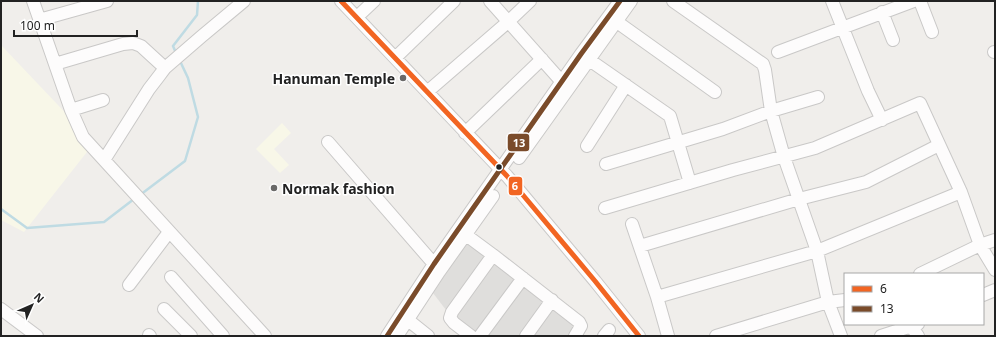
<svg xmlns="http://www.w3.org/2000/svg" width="996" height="337" font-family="'Noto Sans',sans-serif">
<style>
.residential{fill:#dfdedc}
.education{fill:#f8f7e8}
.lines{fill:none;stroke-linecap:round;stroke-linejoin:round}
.stream{stroke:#bfdbe3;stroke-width:2.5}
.minor-casing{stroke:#c9c8c7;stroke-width:14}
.minor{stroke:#fdfcfc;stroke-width:12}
.bus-1-casing{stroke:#fff;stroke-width:8}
.bus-2-casing{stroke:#fff;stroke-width:8}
.bus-1{stroke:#f26522;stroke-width:5}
.bus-2{stroke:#7a4b2a;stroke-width:5}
.poi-dot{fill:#6a6968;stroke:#fff;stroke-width:1.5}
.bus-dot{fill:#222;stroke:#fff;stroke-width:1.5}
.labels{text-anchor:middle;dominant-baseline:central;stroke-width:3;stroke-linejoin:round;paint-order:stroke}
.poi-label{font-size:14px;font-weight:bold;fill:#222;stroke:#fff;text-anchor:end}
.line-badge{stroke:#fff;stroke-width:1.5}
.badge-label{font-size:11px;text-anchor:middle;font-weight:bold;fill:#fff}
</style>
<rect width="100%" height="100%" fill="#f0eeeb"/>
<path class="residential" d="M473 233 587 326 579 336H480L446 310 433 293Z"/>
<path class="education" d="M1 45 94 143 24 232 1 220Z
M282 123 291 133 274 149 289 165 280 173 256 149Z"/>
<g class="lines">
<path class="stream" d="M176 53 173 46 197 15 198 1
M140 195 185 161 198 117 188 78 180 61
M1 209 27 228 104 222 134 199"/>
<defs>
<path id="minor" d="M33 1 71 110 83 137 265 336
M341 1 507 176 595 281 639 336
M490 1 562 82
M673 1 763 64 765 70 771 111 784 157 817 251 828 302 841 336
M832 1 868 91 882 120
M920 1 932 32
M882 12 893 40
M357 17 374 1
M39 20 107 1
M617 22 715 92
M778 52 914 1
M994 52H995
M395 58 454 1
M588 59 670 116 690 183
M55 64 123 44 133 43 141 46 165 68
M427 92 509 21 530 1
M71 110 103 100
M465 133 542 59
M328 142 434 264
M587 146 626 85
M519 158 631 1
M104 160 149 89 159 76 165 68 202 36 244 1
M606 164 723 129 771 111 818 97
M605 208 733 170 815 148 920 103 961 192 980 245 995 270
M632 224 657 297 668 336
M466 235 493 255
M640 246 799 199 866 182 939 145
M920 274 980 245 995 240
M171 277 223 336
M129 285 169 232
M983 295 995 290
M657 297 817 251 961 192
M1 309 37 336
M164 309 191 336
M408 320 428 336
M911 326 918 336
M149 335 150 336
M387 336 434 264 581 54 620 1
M397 336 439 272 493 196
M471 336 454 323 450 318 452 312 493 255 579 322 581 326 575 336
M480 336 523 278
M526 336 552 300
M604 336 609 330
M716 336 828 302 845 300
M881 336 918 324"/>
</defs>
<use href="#minor" class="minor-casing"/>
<use href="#minor" class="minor"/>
<defs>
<path id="bus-1" d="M341 1 507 176 595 281 639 336"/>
<path id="bus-2" d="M387 336 434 264 581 54 620 1"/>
</defs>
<use href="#bus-1" class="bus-1-casing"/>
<use href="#bus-2" class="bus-2-casing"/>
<use href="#bus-1" class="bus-1"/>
<use href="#bus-2" class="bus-2"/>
</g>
<g class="poi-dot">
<circle cx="403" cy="78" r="4"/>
<circle cx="274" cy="188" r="4"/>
</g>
<circle class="bus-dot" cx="499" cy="167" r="3.5"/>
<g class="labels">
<g class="poi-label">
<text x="395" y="78">Hanuman Temple</text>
<text x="282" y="188" text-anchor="start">Normak fashion</text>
</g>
</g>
<g class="line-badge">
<rect x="507" y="133" width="23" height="19" rx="4" fill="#7a4b2a"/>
<rect x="508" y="176" width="15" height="20" rx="4" fill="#f26522"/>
</g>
<g class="badge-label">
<text x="519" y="147">13</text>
<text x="515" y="190">6</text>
</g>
<rect width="996" height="337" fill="none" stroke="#222222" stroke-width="4"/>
<rect x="844" y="273" width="140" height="52" fill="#ffffff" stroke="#a7a7a7"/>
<rect x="852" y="286" width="20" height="6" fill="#f26522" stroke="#a7a7a7"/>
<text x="880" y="293" font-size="12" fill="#222222">6</text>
<rect x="852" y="306" width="20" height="6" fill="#7a4b2a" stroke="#a7a7a7"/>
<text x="880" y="313" font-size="12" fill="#222222">13</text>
<g transform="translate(32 305) rotate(45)" stroke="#ffffff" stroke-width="3" paint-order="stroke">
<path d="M0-3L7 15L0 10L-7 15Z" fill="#222222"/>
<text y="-6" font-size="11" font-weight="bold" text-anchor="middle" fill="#222222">N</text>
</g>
<path d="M14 30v6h123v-6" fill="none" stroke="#222222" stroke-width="2"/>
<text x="20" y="30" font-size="12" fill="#222222" stroke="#ffffff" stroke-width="3" paint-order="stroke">100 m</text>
</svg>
